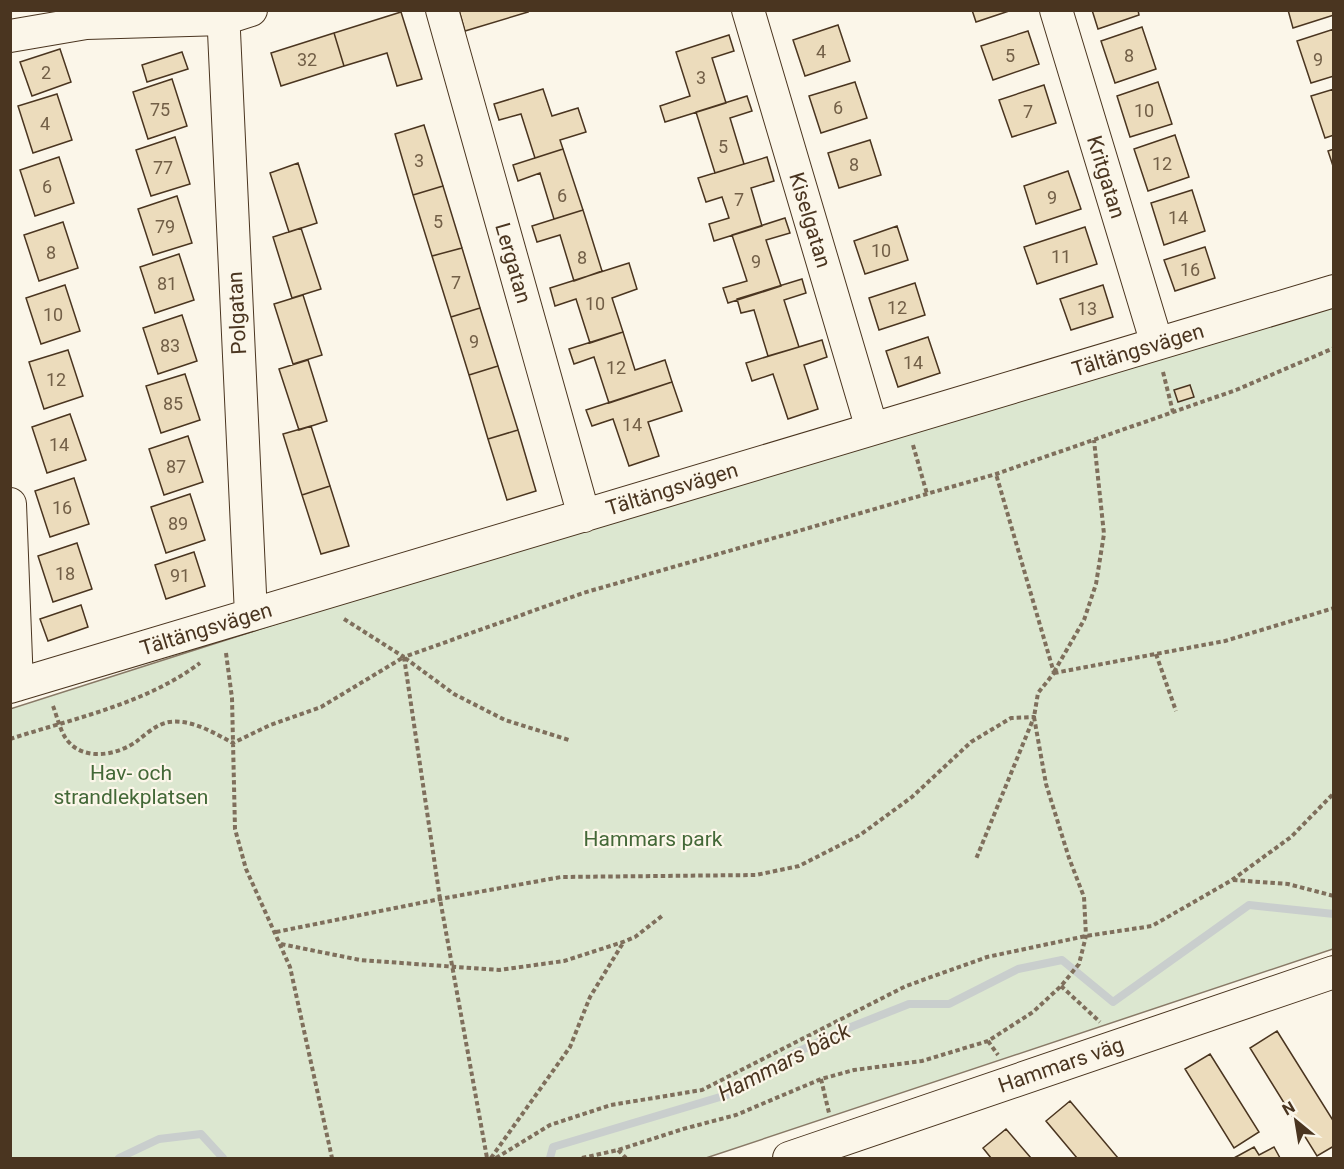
<svg xmlns="http://www.w3.org/2000/svg" width="1344" height="1169" font-family="Roboto,sans-serif">
<style>
.green{fill:#dce7d0;stroke:#887966;stroke-width:1.5}
.lines{fill:none;stroke-linecap:round;stroke-linejoin:round}
.stream{stroke:#c9cecd;stroke-width:8}
.building{fill:#ecdcbc;stroke:#4a3520;stroke-width:1.5}
.minor-casing{stroke:#4a3520;stroke-width:34}
.path{stroke:#7f6f5c;stroke-width:4;stroke-dasharray:4.5 3;stroke-linecap:butt}
.minor{stroke:#fbf6e9;stroke-width:32}
.labels{text-anchor:middle;dominant-baseline:central;stroke-width:4.5;stroke-linejoin:round;paint-order:stroke}
.number-label{font-size:18px;fill:#725f47}
.street-label{font-size:21px;fill:#4a3520;stroke:#fbf6e9}
.park-label{font-size:21px;fill:#436837;stroke:#fbf6e9}
.water-label{font-size:22px;font-style:italic;fill:#4a3520;stroke:#fbf6e9}
</style>
<rect width="100%" height="100%" fill="#fbf6e9"/>
<path class="green" d="M1333 300V949L706 1158H11L10 709 348 601Z"/>
<g class="lines">
<path class="stream" d="M119 1158 159 1139 201 1134 223 1158
M550 1158 553 1147 730 1094 793 1054 851 1027 909 1004H949L1018 969 1062 960 1113 1002 1249 905 1334 914"/>
</g>
<path class="building" d="M459 10H527L528 12 465 31Z
M972 10H1012L976 22Z
M1092 10H1138L1139 15 1098 29Z
M1288 10H1333L1334 15 1293 28Z
M401 12 422 79 397 86 387 53 344 66 334 33Z
M838 25 850 61 805 76 793 40Z
M1142 27 1156 69 1115 83 1101 41Z
M1334 29V76L1311 83 1297 41Z
M1028 31 1039 64 993 80 981 46Z
M334 33 344 66 281 86 271 53Z
M729 35 734 51 712 58 726 103 665 122 660 106 690 96 676 52Z
M60 49 71 82 32 96 20 62Z
M182 52 188 69 147 82 142 65Z
M172 79 187 126 148 139 133 92Z
M855 82 867 118 821 133 809 96Z
M1158 82 1172 124 1130 137 1117 96Z
M1044 85 1056 123 1012 137 999 100Z
M543 89 552 116 578 108 586 132 560 140 563 149 535 158 521 114 499 120 494 104Z
M1334 89V135L1325 138 1311 96Z
M57 94 72 140 33 153 18 106Z
M747 96 752 111 730 118 744 164 715 173 696 112Z
M424 125 443 186 413 195 395 134Z
M1175 135 1189 177 1148 191 1134 149Z
M175 137 190 184 151 196 136 150Z
M870 140 881 175 839 188 828 153Z
M563 149 583 210 554 219 540 173 518 181 513 165Z
M1334 149V169L1328 151Z
M59 157 74 203 35 216 20 170Z
M767 157 774 181 751 188 762 226 714 241 709 224 729 218 722 197 706 202 698 178Z
M298 163 317 223 289 232 270 173Z
M1068 171 1081 209 1036 224 1024 186Z
M443 186 462 248 432 256 413 195Z
M1192 190 1205 231 1164 245 1151 203Z
M177 196 192 243 153 255 138 209Z
M583 210 602 271 574 281 560 235 537 242 532 226Z
M785 218 790 233 766 240 781 286 728 303 723 288 747 281 732 235Z
M63 222 78 268 39 281 24 235Z
M897 226 908 260 865 274 854 241Z
M1085 227 1097 264 1037 284 1024 247Z
M301 228 321 289 292 298 273 237Z
M1205 247 1215 278 1175 291 1164 260Z
M462 248 480 308 451 317 432 256Z
M179 254 194 300 155 313 140 267Z
M629 263 637 289 612 298 623 332 590 343 576 299 555 306 550 288Z
M802 279 806 293 784 300 799 347 768 356 754 310 741 313 737 299Z
M915 283 925 315 879 330 869 298Z
M65 285 80 331 41 344 26 298Z
M1103 285 1113 317 1071 330 1060 299Z
M303 295 322 355 293 364 274 304Z
M480 308 498 366 469 375 451 317Z
M182 315 197 361 158 374 143 328Z
M623 332 635 370 665 360 672 382 609 403 594 357 574 364 569 349Z
M928 337 940 373 898 387 886 351Z
M822 340 827 357 804 365 818 409 788 419 773 374 752 381 746 363Z
M68 350 83 396 44 409 29 362Z
M308 360 327 421 299 430 279 369Z
M498 366 518 430 488 439 469 375Z
M185 374 200 420 161 433 146 386Z
M672 382 682 411 648 422 659 456 629 466 613 419 592 426 586 410Z
M1190 385 1194 397 1178 402 1174 390Z
M70 414 86 460 47 473 32 427Z
M311 426 330 486 302 495 283 434Z
M518 430 536 491 507 500 488 439Z
M188 436 203 482 164 495 149 449Z
M74 478 89 524 50 537 35 491Z
M330 486 349 546 321 554 302 495Z
M190 494 205 540 166 553 151 507Z
M77 543 92 589 53 602 38 556Z
M194 552 205 586 166 599 155 565Z
M81 605 88 627 48 641 40 619Z
M1277 1031 1334 1122V1146L1317 1156 1250 1048Z
M1210 1054 1259 1132 1234 1148 1185 1069Z
M1070 1101 1118 1158H1077L1046 1121Z
M1006 1129 1031 1158H991L983 1148Z
M1254 1147 1259 1155 1274 1147 1280 1158H1234Z"/>
<g class="lines">
<defs>
<path id="minor" d="M223 10 251 615
M442 10 584 516
M748 10 872 429
M1056 10 1157 344
M10 36 86 23 223 19 251 10
M10 504 17 685
M10 687 1334 291
M789 1158 1334 972"/>
</defs>
<use href="#minor" class="minor-casing"/>
<path class="path" d="M1163 372 1173 412
M913 445 927 494
M344 619 404 657 583 593 996 474 1236 390 1334 348
M226 653 232 698 235 829 246 869 290 967 332 1158
M1156 654 1176 711
M404 657 440 899 487 1158
M405 658 454 694 505 720 569 740
M1054 672 1084 620 1096 584 1104 534 1094 440
M1054 673 1225 641 1334 608
M53 706C57 716 60 731 67 740 84 762 118 755 137 741 146 734 157 724 169 722 192 719 214 733 233 743L270 725 321 707 404 657
M10 739C75 718 145 704 200 663
M1233 880 1288 884 1334 896
M276 932 440 899 561 877 756 875 799 866 860 835 912 797 971 742 1011 718 1034 717 976 859
M281 944 360 960 499 970 564 961 623 942 635 937 662 916
M1061 986 1100 1022
M988 1041 998 1055
M821 1079 829 1113
M618 1150 626 1158
M491 1158 570 1047 590 997 623 943
M496 1158 550 1125 611 1105 702 1090 906 986 987 957 1086 936 1152 926 1232 880 1291 837 1334 793
M582 1158 618 1150 683 1129 736 1115 821 1079 854 1070 922 1061 988 1041 1033 1012 1061 986 1079 964 1086 936 1084 897 1069 858 1046 784 1034 717 1038 693 1054 673 996 474"/>
<use href="#minor" class="minor"/>
</g>
<g class="labels">
<g class="number-label">
<text x="821" y="51">4</text>
<text x="1010" y="55">5</text>
<text x="1129" y="55">8</text>
<text x="307" y="59">32</text>
<text x="1318" y="59">9</text>
<text x="46" y="72">2</text>
<text x="701" y="77">3</text>
<text x="838" y="107">6</text>
<text x="160" y="109">75</text>
<text x="1144" y="110">10</text>
<text x="1028" y="111">7</text>
<text x="45" y="123">4</text>
<text x="723" y="146">5</text>
<text x="419" y="160">3</text>
<text x="1162" y="163">12</text>
<text x="854" y="164">8</text>
<text x="163" y="167">77</text>
<text x="47" y="186">6</text>
<text x="562" y="195">6</text>
<text x="1052" y="197">9</text>
<text x="739" y="199">7</text>
<text x="1178" y="217">14</text>
<text x="438" y="221">5</text>
<text x="165" y="226">79</text>
<text x="881" y="250">10</text>
<text x="51" y="252">8</text>
<text x="1061" y="256">11</text>
<text x="582" y="257">8</text>
<text x="756" y="261">9</text>
<text x="1190" y="269">16</text>
<text x="456" y="282">7</text>
<text x="167" y="283">81</text>
<text x="595" y="303">10</text>
<text x="897" y="307">12</text>
<text x="1087" y="308">13</text>
<text x="53" y="314">10</text>
<text x="474" y="341">9</text>
<text x="170" y="345">83</text>
<text x="913" y="362">14</text>
<text x="616" y="367">12</text>
<text x="56" y="379">12</text>
<text x="173" y="403">85</text>
<text x="632" y="424">14</text>
<text x="59" y="444">14</text>
<text x="176" y="466">87</text>
<text x="62" y="507">16</text>
<text x="178" y="523">89</text>
<text x="65" y="573">18</text>
<text x="180" y="575">91</text>
</g>
<g class="street-label">
<text transform="translate(1106 177) rotate(73)">Kritgatan</text>
<text transform="translate(810 220) rotate(73)">Kiselgatan</text>
<text transform="translate(513 263) rotate(74)">Lergatan</text>
<text transform="translate(237 313) rotate(-93)">Polgatan</text>
<text transform="translate(1138 350) rotate(-17)">Tältängsvägen</text>
<text transform="translate(672 489) rotate(-17)">Tältängsvägen</text>
<text transform="translate(206 629) rotate(-17)">Tältängsvägen</text>
<text transform="translate(1061 1065) rotate(-19)">Hammars väg</text>
</g>
<g class="park-label">
<text x="131" y="773">Hav- och<tspan x="131" dy="24">strandlekplatsen</tspan></text>
<text x="653" y="839">Hammars park</text>
</g>
<g class="water-label">
<text transform="translate(784 1062) rotate(-27)">Hammars bäck</text>
</g>
</g>
<rect width="1344" height="1169" fill="none" stroke="#4a3520" stroke-width="24"/>
<g transform="translate(1296 1121) rotate(330)" stroke="#fbf6e9" stroke-width="4.5" paint-order="stroke">
<path d="M0-4.5L10 22L0 15L-10 22Z" fill="#4a3520"/>
<text y="-9" font-size="16" font-weight="bold" text-anchor="middle" fill="#4a3520">N</text>
</g>
</svg>
